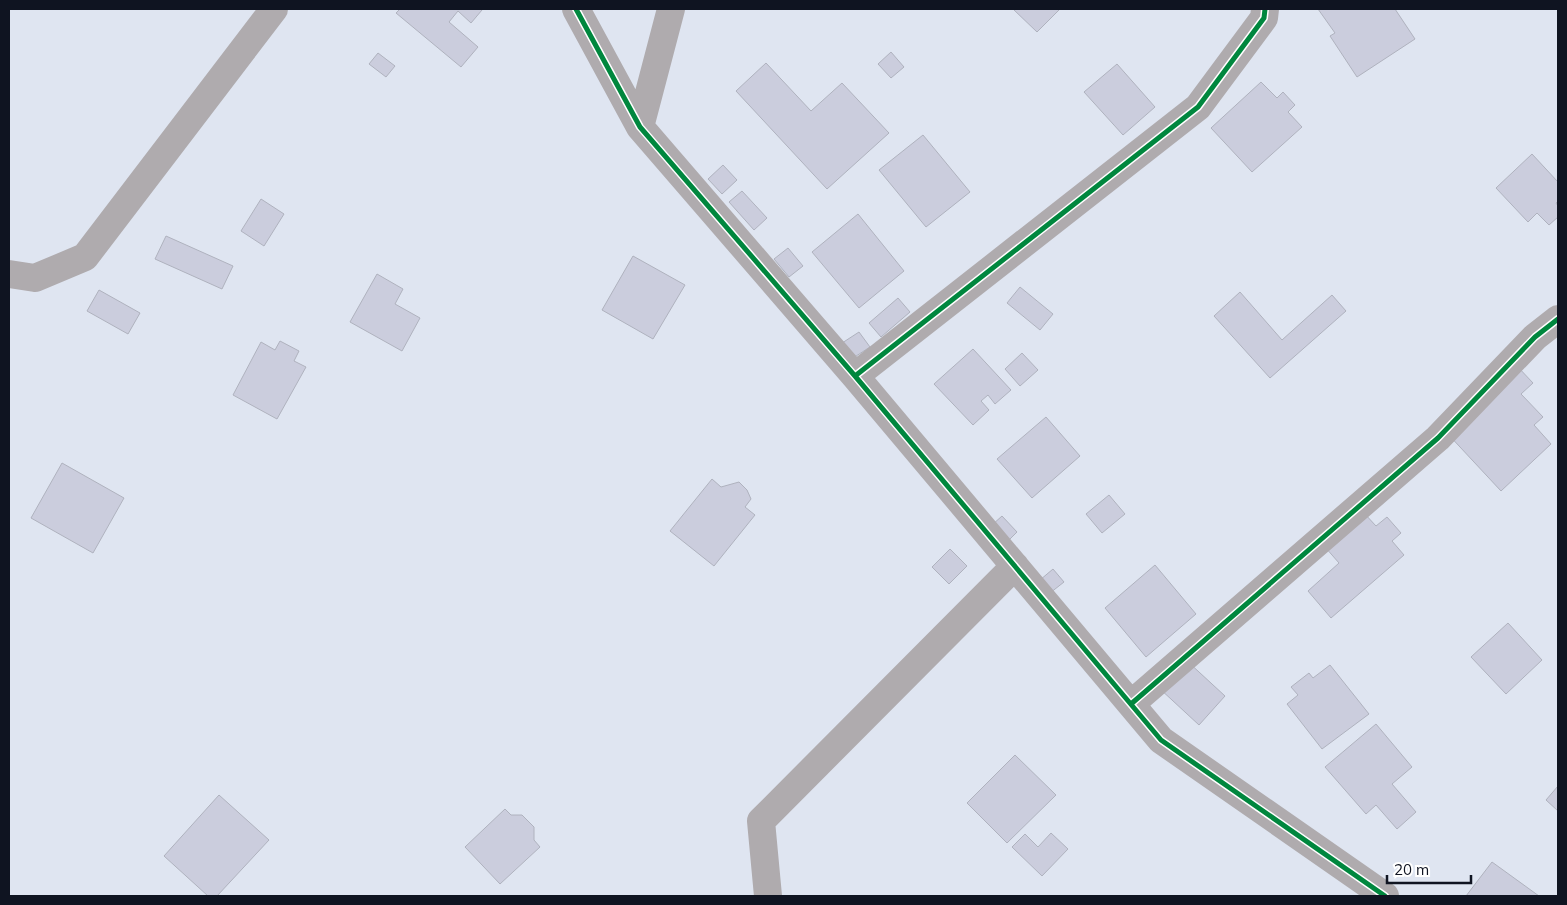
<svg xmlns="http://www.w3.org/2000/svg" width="1567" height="905" font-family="Mulish,sans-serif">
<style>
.building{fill:#cbcddd;stroke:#afb2be}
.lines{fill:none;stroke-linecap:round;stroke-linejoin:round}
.minor{stroke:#afabae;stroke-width:28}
.cycleway-casing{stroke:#fff;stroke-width:8}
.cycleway{stroke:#00873e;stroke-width:5}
</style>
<rect width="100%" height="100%" fill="#dfe5f1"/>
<path class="building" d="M400 9H480L482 10 471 23 458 11 449 22 478 47 461 67 396 13Z
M1013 9H1060L1037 32Z
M1318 9H1395L1415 39 1357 77 1330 36 1335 33Z
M891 52 904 67 891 78 878 64Z
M378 53 395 66 386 77 369 64Z
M766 63 811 111 842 83 889 133 827 189 736 91Z
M1117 64 1155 107 1123 135 1084 92Z
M1261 82 1277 98 1283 92 1295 105 1288 112 1302 127 1252 172 1211 128Z
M923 135 970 192 926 227 879 170Z
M1532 154 1558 182V201L1556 203 1558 206V217L1549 225 1537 213 1528 222 1496 188Z
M723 165 737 180 722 194 708 179Z
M742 191 767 218 754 230 729 202Z
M261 199 284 214 264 246 241 231Z
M858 214 904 271 859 308 812 252Z
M166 236 233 266 222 289 155 259Z
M788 248 803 266 789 277 774 259Z
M633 256 685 285 653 339 602 310Z
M377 274 403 289 395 304 420 318 402 351 350 322Z
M1020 287 1053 314 1040 330 1007 303Z
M99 290 140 313 128 334 87 311Z
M1240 292 1282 340 1332 295 1346 311 1270 378 1214 316Z
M898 298 910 312 881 337 869 323Z
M859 332 870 347 850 360 839 345Z
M280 341 299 351 294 361 306 367 277 419 233 395 261 342 275 350Z
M973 349 1011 390 995 404 988 395 981 401 989 410 973 425 934 384Z
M1022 353 1038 370 1020 386 1005 369Z
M1517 366 1533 383 1521 394 1543 417 1534 425 1551 444 1501 491 1446 432Z
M1046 417 1080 456 1032 498 997 459Z
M62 463 124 498 93 553 31 518Z
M712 479 721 487 739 482 747 490 751 499 745 507 755 515 714 566 670 531Z
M1109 495 1125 514 1102 533 1086 514Z
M1364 513 1376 526 1387 517 1401 533 1392 541 1404 555 1331 618 1308 591 1339 563 1325 547Z
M1002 516 1017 532 1008 541 992 525Z
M950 549 967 566 949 584 932 567Z
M1155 565 1196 614 1146 657 1105 608Z
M1053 569 1064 582 1050 593 1040 580Z
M1508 623 1542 660 1506 694 1471 657Z
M1186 660 1225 696 1199 725 1159 688Z
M1330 665 1369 714 1322 749 1287 704 1298 695 1291 687 1309 673 1313 678Z
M1376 724 1412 767 1392 784 1416 812 1397 829 1376 805 1366 814 1325 767Z
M1015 755 1056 795 1007 843 967 803Z
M1558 786V811L1546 800Z
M219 795 269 840 217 896H208L164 856Z
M505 809 511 815H522L534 827V840L540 847 500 884 465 847Z
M1051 833 1068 849 1042 876 1012 847 1025 834 1038 847Z
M1492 862 1539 896H1466Z"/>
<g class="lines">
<path class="minor" d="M576 9 640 127 855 376 1161 740 1385 896
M640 127 671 9
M9 274 35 278 85 257 274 9
M855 376 1198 107 1264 18 1265 9
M1131 704 1438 438 1535 337 1558 319
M768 896 761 821 1015 566"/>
<defs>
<path id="cycleway" d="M576 9 640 127 855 376 1161 740 1385 896
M855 376 1198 107 1264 18 1265 9
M1131 704 1438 438 1535 337 1558 319"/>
</defs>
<use href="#cycleway" class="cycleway-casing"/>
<use href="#cycleway" class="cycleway"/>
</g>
<rect width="1567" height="905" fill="none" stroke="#0f1421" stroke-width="20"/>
<path d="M1387 875v8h84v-8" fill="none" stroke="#0f1421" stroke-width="2.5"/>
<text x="1394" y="875" font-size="15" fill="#0f1421" stroke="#ffffff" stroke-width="4" paint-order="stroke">20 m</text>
</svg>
